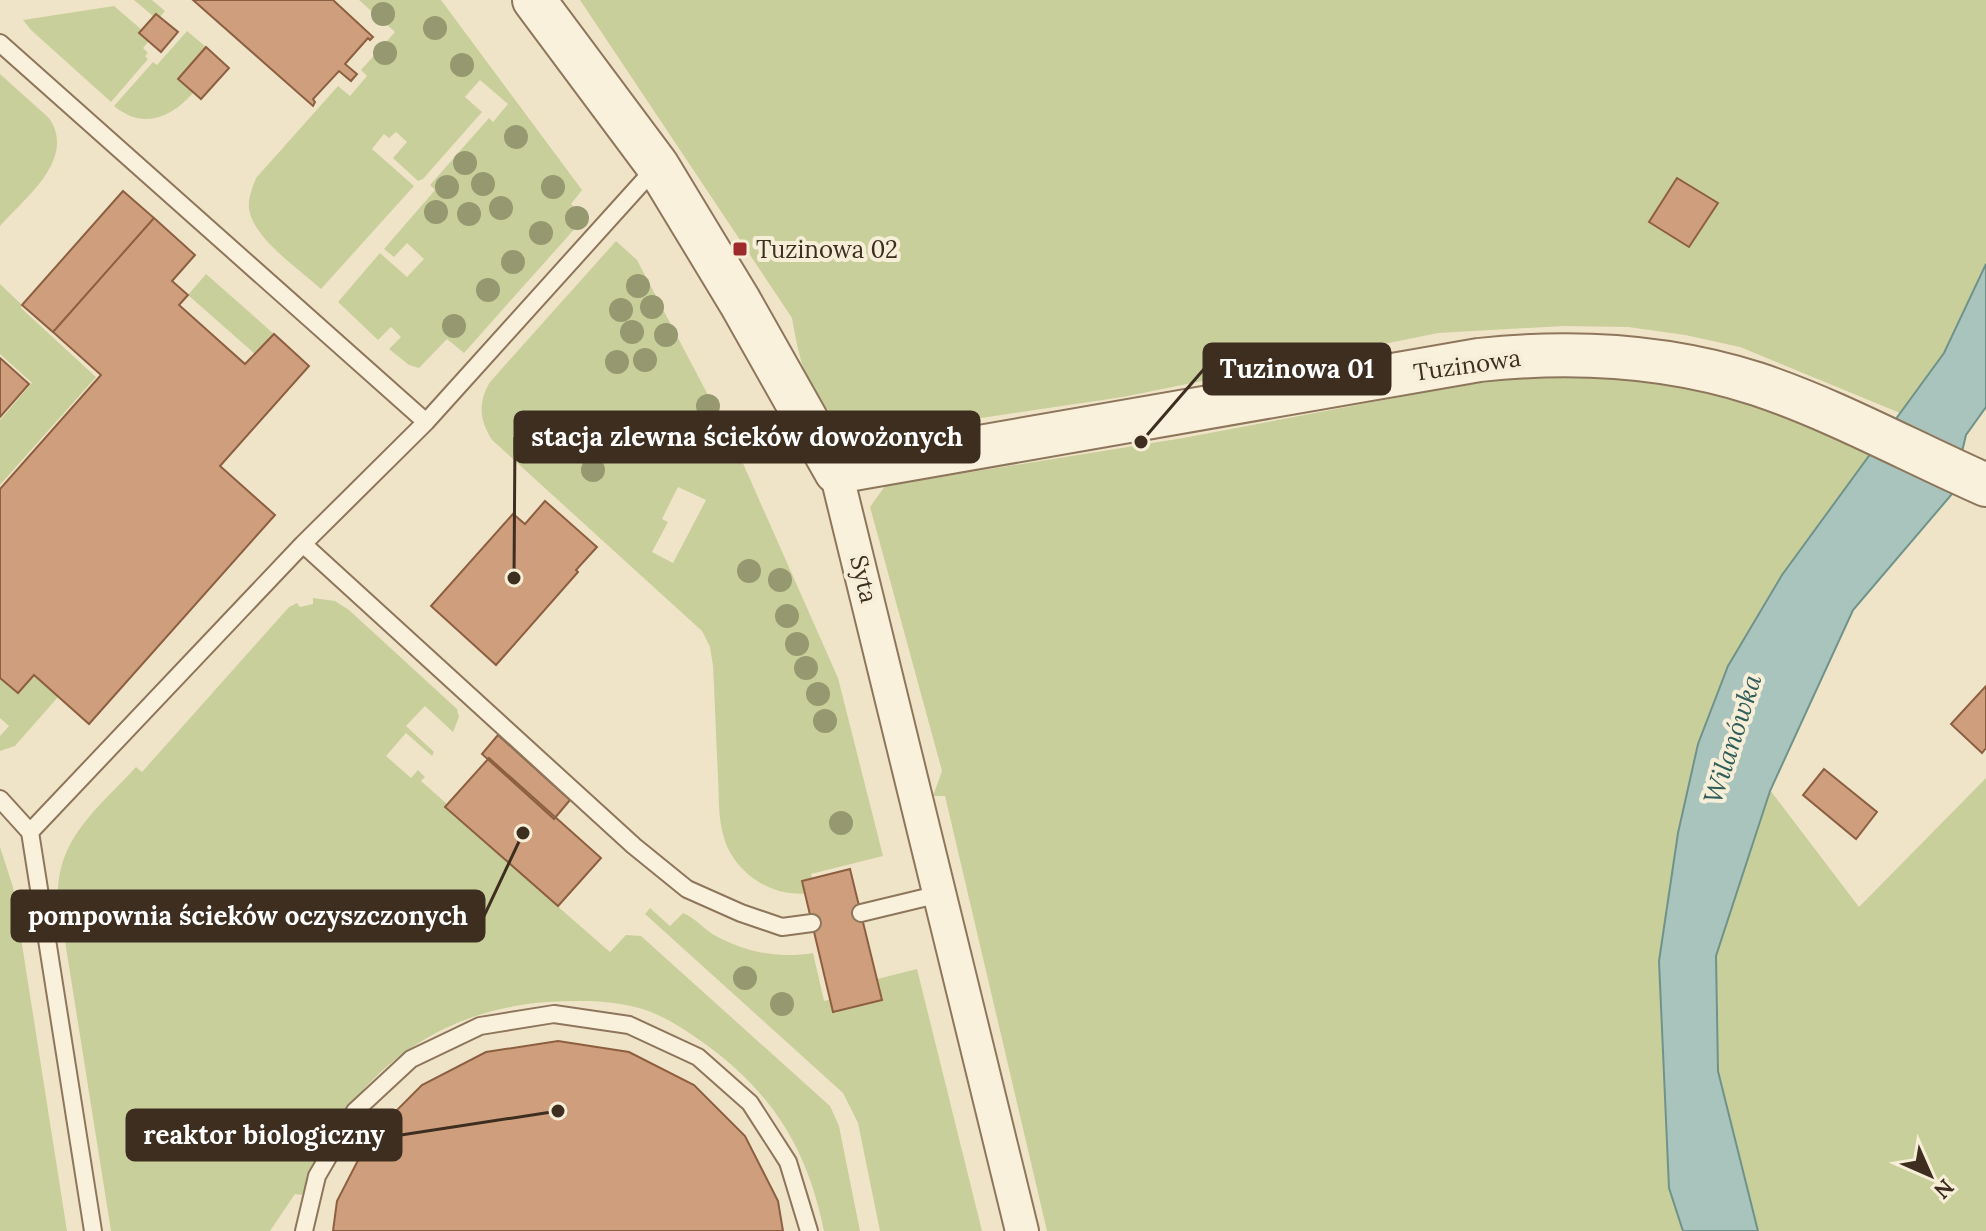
<svg xmlns="http://www.w3.org/2000/svg" width="1986" height="1231" font-family="Lora,serif">
<style>
.green{fill:#c9cf9b;fill-rule:evenodd}
.water{fill:#a9c4bc;stroke:#6f938a;stroke-width:2}
.building{fill:#cf9f7d;stroke:#8d5f41;stroke-width:2}
.lines{fill:none;stroke-linecap:round;stroke-linejoin:round}
.service-casing{stroke:#8d765c;stroke-width:20}
.minor-casing{stroke:#8d765c;stroke-width:36}
.tertiary-casing{stroke:#8d765c;stroke-width:46}
.service{stroke:#faf1dc;stroke-width:16}
.minor{stroke:#faf1dc;stroke-width:32}
.tertiary{stroke:#faf1dc;stroke-width:42}
.tree{fill:#96986f}
.poi-dot{fill:#9e2a2b;stroke:#f7eed8;stroke-width:3}
.labels{text-anchor:middle;dominant-baseline:central;stroke-width:8;stroke-linejoin:round;paint-order:stroke}
.poi-label{font-size:24px;fill:#3d2e20;stroke:#f7eed8;text-anchor:start}
.street-label{font-size:24px;fill:#3d2e20;stroke:#f7eed8}
.water-label{font-size:26px;font-style:italic;fill:#2f5d5a;stroke:#f7eed8}
.leader{fill:none;stroke:#3d2e20;stroke-width:3}
.callout-dot{fill:#3d2e20;stroke:#f7eed8;stroke-width:3}
.callout{fill:#3d2e20;stroke:#3d2e20;stroke-width:3}
.callout-label{font-size:26px;text-anchor:middle;font-weight:bold;fill:#fff}
</style>
<rect width="100%" height="100%" fill="#f0e4c8"/>
<path class="green" d="M134 0H152L165 11 160 17 156 14 154 17Z
M359 0H441L582 190 571 204 586 216 464 353 447 339 419 368 409 365 389 349 401 337 391 327 378 340 338 302 380 253 407 277 424 259 407 243 394 257 384 249 435 190 430 185 489 118 493 122 508 104 480 80 465 97 482 112 423 179 418 181 393 158 407 142 396 132 389 138 384 134 372 149 414 186 321 289C300 270 253 238 249 209 248 198 252 189 256 178L338 86 350 96 367 76 361 70 395 32Z
M580 0H1986V264L1944 353 1900 413 1740 347 1685 335 1628 327 1564 326 1438 333 1123 397 887 432C878 431 864 431 856 428 808 408 800 363 792 318Z
M114 6 142 30 140 33 149 41 143 48 148 53 145 56 148 59 111 102 31 30 23 20Z
M187 31 206 47 179 78 194 92C171 118 143 130 114 106L153 62 157 65Z
M0 74 49 118C77 159 25 198 0 226Z
M616 241 637 260 738 452 838 678 883 856 811 874 815 892C777 901 735 875 724 838 718 818 719 797 718 777 716 740 715 703 713 666L710 647 702 631 492 440C479 420 478 402 490 382ZM678 487 706 500 673 563 652 552 668 522 662 519Z
M206 274 274 334 255 354 188 295Z
M0 284 22 305 21 308 96 377 0 485V420L32 383 0 354Z
M1614 373 1730 392 1872 454 1783 575 1728 666 1698 744 1659 961 1669 1188 1683 1231H1047L945 796H933L942 771 870 507 885 486 1183 438 1484 381Z
M313 598 335 601 349 610 457 709 459 717 453 732 425 706 406 726 434 752 432 756 406 733 386 756 411 778 418 770 425 777 421 781 447 804 445 808 610 952 626 935 641 936 830 1106 839 1126 860 1231H824C808 1151 774 1095 708 1046 687 1031 664 1015 639 1008 610 1000 578 1000 548 1002 429 1010 341 1084 302 1195L295 1194 270 1231H111L58 897C57 837 99 808 136 767L142 772 289 607 297 603 300 607 313 604Z
M34 675 58 697 15 746 0 751V736L9 726 0 718V678L18 693Z
M1986 778V1231H1758L1718 1071 1716 956 1770 790 1859 907Z
M0 847 13 887 67 1231H0Z
M650 908 670 926 683 913C695 918 703 928 714 935 745 952 778 959 813 953L824 1001 879 988 877 979 917 969 982 1231H880L858 1123 843 1093 645 914Z"/>
<path class="water" d="M1986 264V407L1966 435 1952 494 1853 610 1770 791 1716 956 1718 1071 1758 1231H1683L1669 1188 1659 961 1678 833 1698 744 1728 666 1782 575 1944 353Z"/>
<path class="building" d="M193 0H333L373 37 370 40 368 38 345 64 357 74 351 81 339 71 313 99 315 102 313 106Z
M156 14 178 32 161 52 139 33Z
M206 47 229 68 201 99 178 79Z
M1677 178 1718 203 1689 247 1649 222Z
M123 191 154 218 53 332 22 305Z
M154 218 195 255 172 281 188 295 179 305 245 364 274 334 309 366 220 466 275 515 89 724 34 675 18 693 0 678V489L101 375 53 332Z
M0 358 29 384 0 417Z
M545 501 597 547 576 570 578 572 496 665 431 606 513 514 525 524Z
M1986 686V748L1982 753 1951 724Z
M498 735 570 800 554 819 482 754Z
M489 758 601 858 558 906 445 807Z
M1824 769 1877 812 1856 839 1803 795Z
M850 869 882 1000 833 1012 802 881Z
M558 1041 629 1052 694 1085 745 1136 778 1201 783 1231H333L337 1201 370 1137 422 1085 486 1052Z"/>
<g class="lines">
<defs>
<path id="service" d="M0 43 426 422
M303 544 634 846 687 889 741 913 782 927 812 923
M0 799 30 832 93 1231
M30 832 303 544 426 422 657 166
M861 913 940 894
M304 1231 317 1176 355 1111 411 1059 480 1026 554 1014 629 1025 698 1057 750 1103 788 1162 809 1231"/>
<path id="minor" d="M836 472 1022 1231"/>
<path id="tertiary" d="M534 0 657 165 740 302 836 472 1479 360C1572 350 1667 355 1757 384 1835 410 1911 452 1986 485"/>
</defs>
<use href="#service" class="service-casing"/>
<use href="#minor" class="minor-casing"/>
<use href="#tertiary" class="tertiary-casing"/>
<use href="#service" class="service"/>
<use href="#minor" class="minor"/>
<use href="#tertiary" class="tertiary"/>
</g>
<g class="tree">
<circle cx="383" cy="14" r="12"/>
<circle cx="435" cy="28" r="12"/>
<circle cx="385" cy="53" r="12"/>
<circle cx="462" cy="65" r="12"/>
<circle cx="516" cy="137" r="12"/>
<circle cx="465" cy="163" r="12"/>
<circle cx="483" cy="184" r="12"/>
<circle cx="447" cy="187" r="12"/>
<circle cx="553" cy="187" r="12"/>
<circle cx="501" cy="208" r="12"/>
<circle cx="436" cy="212" r="12"/>
<circle cx="469" cy="214" r="12"/>
<circle cx="577" cy="218" r="12"/>
<circle cx="541" cy="233" r="12"/>
<circle cx="513" cy="262" r="12"/>
<circle cx="638" cy="286" r="12"/>
<circle cx="488" cy="290" r="12"/>
<circle cx="652" cy="307" r="12"/>
<circle cx="621" cy="310" r="12"/>
<circle cx="454" cy="326" r="12"/>
<circle cx="632" cy="332" r="12"/>
<circle cx="666" cy="335" r="12"/>
<circle cx="645" cy="360" r="12"/>
<circle cx="617" cy="362" r="12"/>
<circle cx="708" cy="406" r="12"/>
<circle cx="593" cy="470" r="12"/>
<circle cx="749" cy="571" r="12"/>
<circle cx="780" cy="580" r="12"/>
<circle cx="787" cy="616" r="12"/>
<circle cx="797" cy="644" r="12"/>
<circle cx="806" cy="668" r="12"/>
<circle cx="818" cy="694" r="12"/>
<circle cx="825" cy="721" r="12"/>
<circle cx="841" cy="823" r="12"/>
<circle cx="745" cy="978" r="12"/>
<circle cx="782" cy="1004" r="12"/>
</g>
<rect class="poi-dot" x="732" y="241" width="16" height="16" rx="4"/>
<g class="labels">
<g class="poi-label">
<text x="756" y="249">Tuzinowa 02</text>
</g>
<g class="street-label">
<text transform="translate(1467 365) rotate(-8)">Tuzinowa</text>
<text transform="translate(864 579) rotate(76)">Syta</text>
</g>
<g class="water-label">
<text transform="translate(1732 739) rotate(-72)">Wilanówka</text>
</g>
</g>
<path class="leader" d="M1141 442L1204 369M514 578L515 437M523 833L484 916M558 1111L401 1135"/>
<g class="callout-dot">
<circle cx="1141" cy="442" r="8"/>
<circle cx="514" cy="578" r="8"/>
<circle cx="523" cy="833" r="8"/>
<circle cx="558" cy="1111" r="8"/>
</g>
<g class="callout">
<rect x="1204" y="344" width="186" height="50" rx="8"/>
<rect x="515" y="412" width="464" height="50" rx="8"/>
<rect x="12" y="891" width="472" height="50" rx="8"/>
<rect x="127" y="1110" width="274" height="50" rx="8"/>
</g>
<g class="callout-label">
<text x="1297" y="378">Tuzinowa 01</text>
<text x="747" y="446">stacja zlewna ścieków dowożonych</text>
<text x="248" y="925">pompownia ścieków oczyszczonych</text>
<text x="264" y="1144">reaktor biologiczny</text>
</g>
<g transform="translate(1930 1175) rotate(135)" stroke="#f7eed8" stroke-width="6" paint-order="stroke">
<path d="M0-6L14 30L0 20L-14 30Z" fill="#3d2e20"/>
<text y="-12" font-size="22" font-weight="bold" text-anchor="middle" fill="#3d2e20">N</text>
</g>
</svg>
